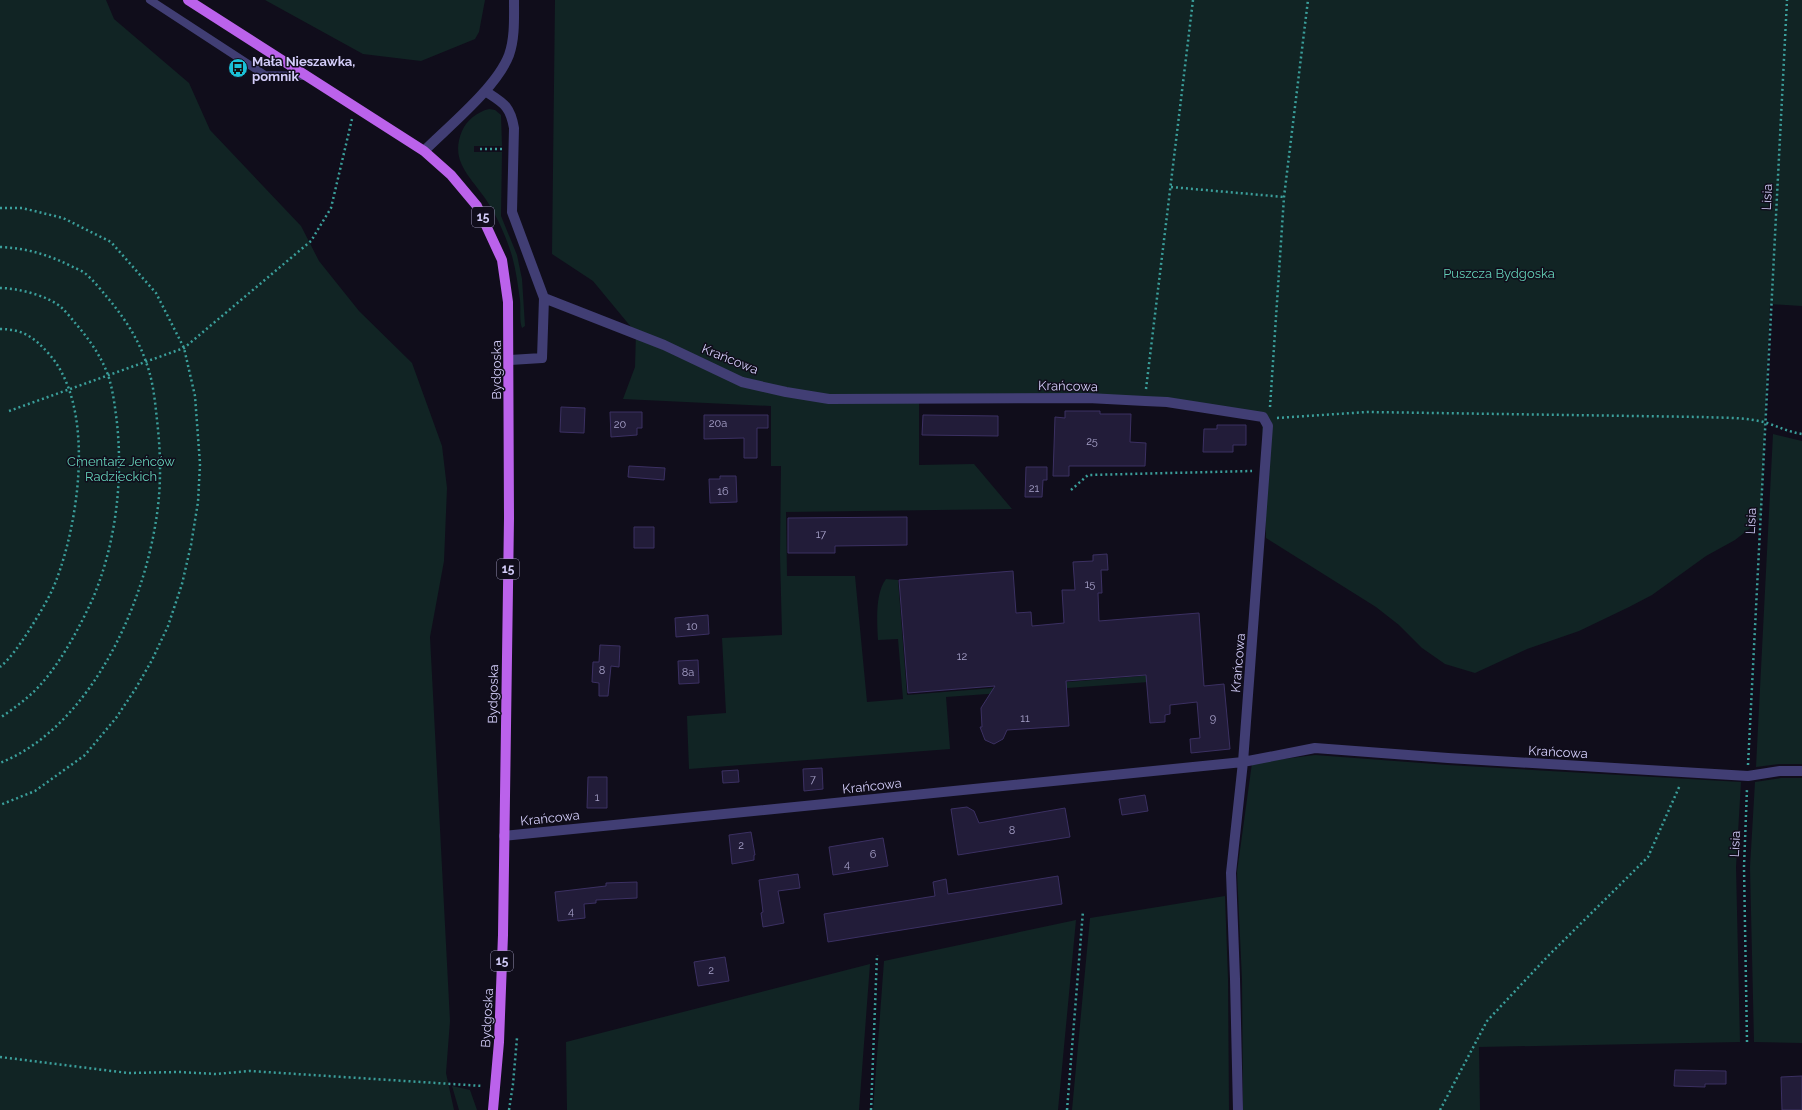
<svg xmlns="http://www.w3.org/2000/svg" width="1802" height="1110" font-family="Raleway,sans-serif">
<style>
.green{fill:#112424}
.building{fill:#221c39;stroke:#3b3062}
.lines{fill:none;stroke-linecap:round;stroke-linejoin:round}
.path{stroke:#3b9f9b;stroke-width:2.5;stroke-dasharray:2 3;stroke-linecap:butt}
.service{stroke:#413e74;stroke-width:8}
.minor{stroke:#413e74;stroke-width:10}
.primary{stroke:#bb62eb;stroke-width:10}
.labels{text-anchor:middle;dominant-baseline:central;stroke-width:3;stroke-linejoin:round;paint-order:stroke}
.number-label{font-size:11px;fill:#a7a1c9}
.shield{fill:#100d1b;stroke:#9893b6;stroke-width:1}
.shield-label{font-size:12px;font-weight:bold;fill:#d3cdf9}
.poi-label{font-size:13px;font-weight:bold;fill:#d3cdf9;stroke:#100d1b;text-anchor:start}
.street-label{font-size:13px;fill:#d3cdf9;stroke:#100d1b}
.park-label{font-size:13px;fill:#63cfb6;stroke:#100d1b}
</style>
<rect width="100%" height="100%" fill="#100d1b"/>
<path class="green" d="M0 0H106L114 19 189 83 210 130 301 226 319 261 359 311 412 363 442 446 447 488 444 561 430 637 450 1021 446 1073 454 1110H0Z
M265 0H485L479 32 475 39 421 61 363 54Z
M555 0H1802V306L1770 304 1761 517 1749 529 1735 540 1706 556 1652 595 1629 607 1579 631 1527 649 1475 673 1445 664 1422 648 1399 625 1376 607 1266 538 1262 417 1167 402 919 399V465L974 464 1012 509 786 512 787 576H855L867 702 903 699 898 639 878 640C877 623 875 593 886 579L898 580 907 695 1202 671 1203 678 946 697 950 749 689 769 687 716 726 713 722 638 782 635 780 555 781 466H771V406L623 399 635 367 636 333 593 281 552 254Z
M489 109 495 110 501 115 502 146H474V152H502L501 216 517 255 522 279 525 326 522 328C519 320 521 309 520 300 518 286 516 270 512 256 507 239 499 221 490 206 475 180 448 164 462 131 467 120 477 112 489 109Z
M1773 434 1802 441V764H1779L1756 767Z
M1315 755 1448 765 1741 782 1736 867 1740 1042 1479 1047 1480 1110H1243L1242 980 1237 872 1252 763Z
M1781 778H1802V1043L1754 1042 1750 867 1755 782Z
M1225 896 1228 979 1229 1110H1072L1090 918Z
M1076 920 1058 1110H873L884 961Z
M870 964 859 1110H567L566 1042Z
M452 1086 470 1090 477 1110H459Z"/>
<path class="building" d="M561 407 585 408 584 433 560 432Z
M1065 411H1100V414H1131L1130 442 1146 443 1145 466H1069V476H1053L1055 417 1065 418Z
M610 412H642V428H637V435L611 437Z
M704 415H768V428H757V458H744V438L704 439Z
M923 415 998 416V436L922 435Z
M1217 425H1246V445H1233V452H1203L1204 429H1217Z
M629 466 665 468 664 480 628 477Z
M1026 467H1047V480H1043L1042 497H1025Z
M720 476H736L737 502 710 503 709 479H720Z
M907 517V545L835 546V553H788V518Z
M634 527H654V548H634Z
M1107 554 1108 570H1101L1102 593H1098L1099 621 1199 613 1204 686 1224 684 1230 749 1191 753 1190 739 1200 738 1197 702 1170 705V714L1165 715V722L1150 723 1146 675 1066 681 1069 726 1007 730 1003 739 994 744 985 740 980 727H982L981 708 995 686 908 693 899 580 1013 571 1016 613 1031 612 1032 626 1064 623 1062 590H1075L1073 562 1093 561V555Z
M708 615 709 634 676 637 675 618Z
M600 645 620 646 619 667 611 666 608 696H599V683L592 682 593 662H599Z
M698 660 699 683 679 684 678 661Z
M822 768 823 789 804 791 803 769Z
M738 770 739 782 723 783 722 771Z
M588 777H607V808H587Z
M1145 795 1148 811 1122 815 1119 799Z
M967 807 974 811 979 823 1065 808 1070 837 958 855 951 809Z
M751 832 755 855H754V860L732 864 729 835Z
M883 838 888 866 833 875 829 847Z
M798 874 800 888 778 891 784 923 763 927 761 913 763 912 759 880Z
M1058 876 1062 904 828 942 824 914 935 896 933 882 946 879 948 894Z
M637 882V898L596 900V903L584 904 585 918 558 921 555 892 606 886V883Z
M725 957 729 981 698 986 694 962Z
M1675 1070 1726 1071V1084H1705V1087L1674 1086Z
M1802 1076V1110H1782L1781 1077Z"/>
<g class="lines">
<path class="path" d="M480 149H502
M1171 187 1284 197
M0 208H22L63 218 111 242 156 293 184 348 195 396 200 464 198 502 191 545 182 584 168 626 152 660 136 688 116 718 85 755 35 791 0 805
M0 247C27 248 49 255 73 267 77 269 83 271 87 275 94 281 101 290 107 297 123 316 138 338 146 362 153 380 155 401 157 420 160 446 161 471 159 496 151 592 95 725 0 763
M0 288C18 288 49 296 62 308 67 313 72 319 76 324 89 339 101 356 108 375 113 390 115 407 117 423 123 481 116 543 93 598 79 629 55 674 29 696 20 704 10 711 0 718
M0 329C23 329 35 338 49 354 96 407 79 521 56 581 49 599 38 616 28 632 20 644 11 658 0 667
M1146 389 1193 0
M1270 407 1284 197 1308 0
M9 411 184 348 311 241 331 208 352 119
M1277 418 1367 412 1702 417C1723 418 1747 417 1767 423 1779 427 1789 432 1802 434
M1071 490 1088 475 1252 471
M1748 765 1787 0
M1747 1042 1744 867 1747 788
M0 1057 128 1073 179 1072 216 1074 250 1071 483 1086
M509 1110 513 1084 517 1038
M871 1110 877 955
M1067 1110 1083 911
M1440 1110 1487 1021 1548 956 1648 857 1680 785"/>
<path class="service" d="M150 0 265 75 306 76"/>
<path class="minor" d="M485 91C503 103 510 105 514 128L512 212 544 298 542 358 510 360
M424 151C449 126 497 87 509 55 515 38 514 18 514 0
M544 298 664 345 742 382 786 392 829 399 1088 398 1145 401 1167 402 1263 417 1268 426 1243 762 1231 873 1235 979 1238 1110
M504 836 1243 762 1315 748 1448 758 1748 776 1780 771H1802"/>
<path class="primary" d="M188 0 424 151 451 175 477 206 502 260 508 302 509 518 503 935 499 1042 493 1110"/>
</g>
<defs>
<symbol id="bus-disc" viewBox="-11 -11 22 22"><circle r="9.5" fill="#1bc0d7" stroke="#100d1b"/><path d="M-5-6H5V4H4V6H2V4H-2V6H-4V4H-5ZM-3.5-4V0h7V-4ZM-3.5 1.2v1.5H-2V1.2ZM2 1.2v1.5H3.5V1.2Z" fill="#111"/></symbol>
</defs>
<g fill-rule="evenodd">
<use href="#bus-disc" x="227" y="57" width="22" height="22"/>
</g>
<g class="labels">
<g class="number-label">
<text x="718" y="423">20a</text>
<text x="620" y="424">20</text>
<text x="1092" y="441">25</text>
<text x="1034" y="488">21</text>
<text x="723" y="491">16</text>
<text x="821" y="534">17</text>
<text x="1090" y="584">15</text>
<text x="692" y="626">10</text>
<text x="962" y="656">12</text>
<text x="602" y="670">8</text>
<text x="688" y="672">8a</text>
<text x="1025" y="718">11</text>
<text x="1213" y="718">9</text>
<text x="813" y="779">7</text>
<text x="597" y="797">1</text>
<text x="1012" y="830">8</text>
<text x="741" y="845">2</text>
<text x="873" y="854">6</text>
<text x="847" y="864">4</text>
<text x="571" y="911">4</text>
<text x="711" y="970">2</text>
</g>
<g class="shield">
<rect x="472" y="207" width="22" height="20" rx="3"/>
<rect x="497" y="559" width="22" height="20" rx="3"/>
<rect x="491" y="951" width="22" height="20" rx="3"/>
</g>
<g class="shield-label">
<text x="483" y="217">15</text>
<text x="508" y="569">15</text>
<text x="502" y="961">15</text>
</g>
<g class="poi-label">
<text x="252" y="61">Mała Nieszawka,<tspan x="252" dy="15">pomnik</tspan></text>
</g>
<g class="street-label">
<text transform="translate(1767 197) rotate(-87)">Lisia</text>
<text transform="translate(730 359) rotate(22)">Krańcowa</text>
<text transform="translate(496 370) rotate(-90)">Bydgoska</text>
<text transform="translate(1068 386) rotate(1)">Krańcowa</text>
<text transform="translate(1751 521) rotate(-87)">Lisia</text>
<text transform="translate(1238 663) rotate(-85)">Krańcowa</text>
<text transform="translate(493 694) rotate(-89)">Bydgoska</text>
<text transform="translate(1558 752) rotate(3)">Krańcowa</text>
<text transform="translate(872 786) rotate(-6)">Krańcowa</text>
<text transform="translate(550 818) rotate(-6)">Krańcowa</text>
<text transform="translate(1735 844) rotate(-87)">Lisia</text>
<text transform="translate(487 1018) rotate(-87)">Bydgoska</text>
</g>
<g class="park-label">
<text x="1499" y="273">Puszcza Bydgoska</text>
<text x="121" y="461">Cmentarz Jeńców<tspan x="121" dy="15">Radzieckich</tspan></text>
</g>
</g>
</svg>
